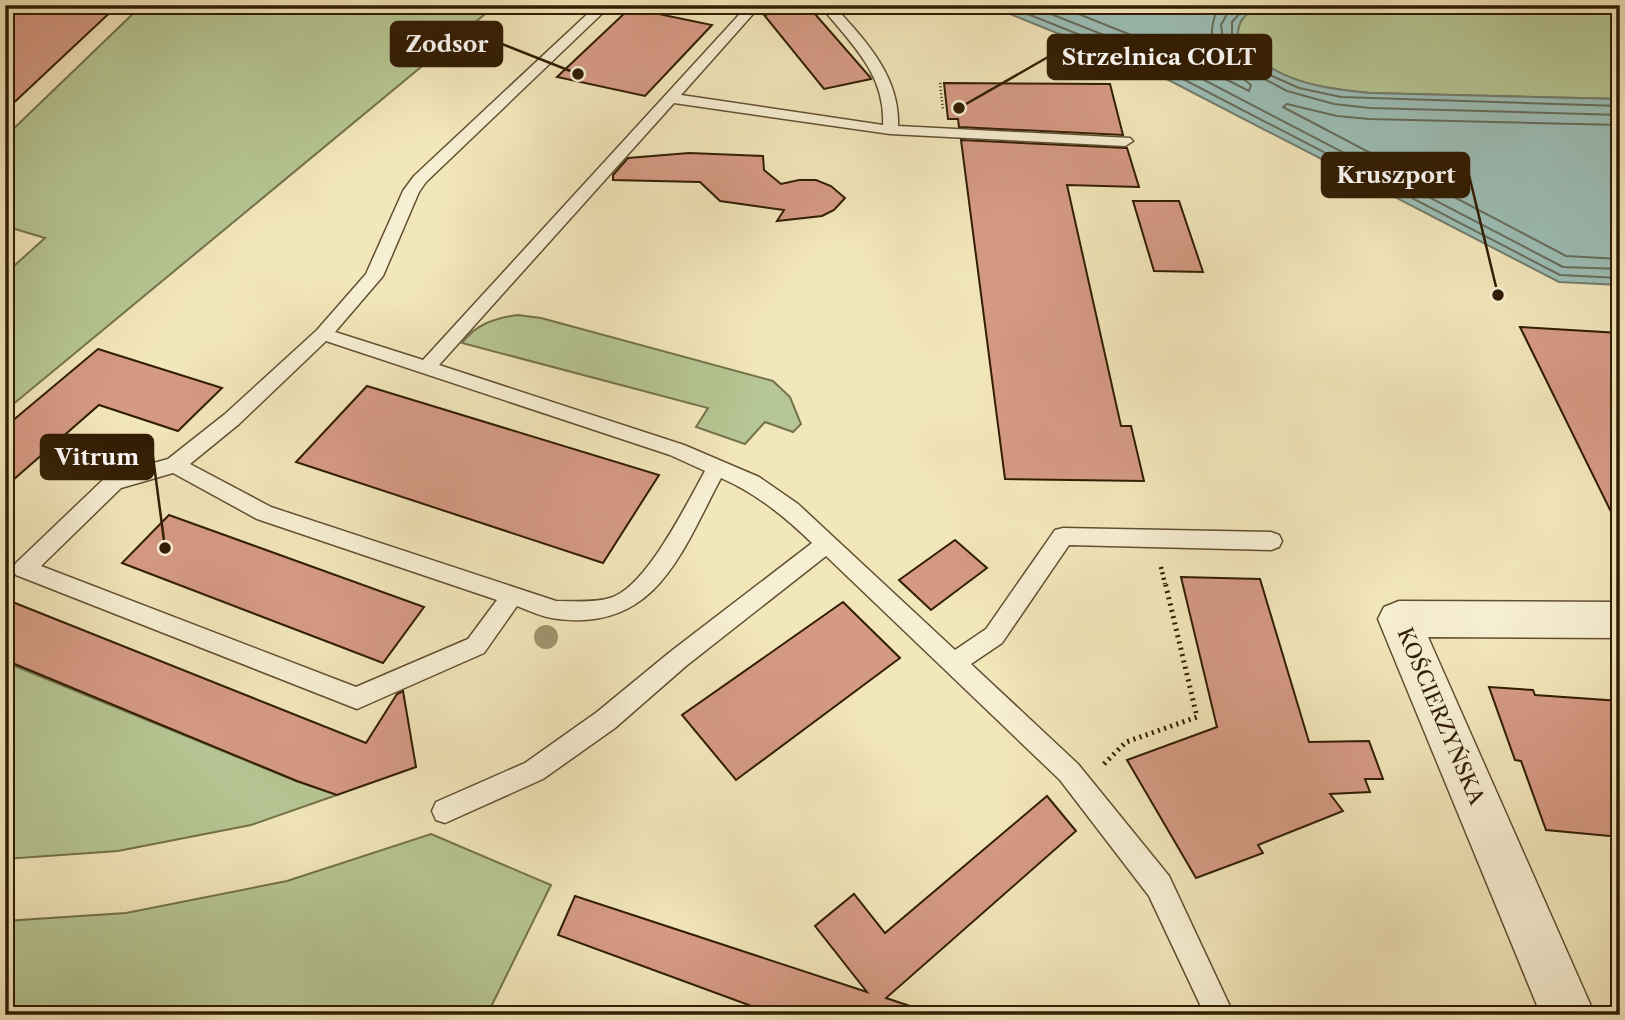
<svg xmlns="http://www.w3.org/2000/svg" width="1625" height="1020" font-family="'Libre Caslon Text',serif">
<style>
.green{fill:#b6c694;stroke:#74724c;stroke-width:2}
.water{fill:#9cbeb6;stroke:#727e6e;stroke-width:2}
.lines{fill:none;stroke-linecap:round;stroke-linejoin:round}
.shore{stroke:#676e5c;stroke-width:2}
.building{fill:#d59a84;stroke:#321d03;stroke-width:2}
.service-casing{stroke:#624f31;stroke-width:3}
.minor-casing{stroke:#624f31;stroke-width:3}
.path-far2{stroke:#321d03;stroke-width:2.5;stroke-dasharray:1 2.5;stroke-linecap:butt}
.path-far1{stroke:#321d03;stroke-width:4.5;stroke-dasharray:2 3.5;stroke-linecap:butt}
.path{stroke:#321d03;stroke-width:5;stroke-dasharray:2 4.5;stroke-linecap:butt}
.service{fill:#f7efd3;fill-rule:evenodd}
.minor{fill:#f7efd3;fill-rule:evenodd}
.tree{fill:#9e946d}
.labels{text-anchor:middle;dominant-baseline:central;stroke-width:6;stroke-linejoin:round;paint-order:stroke}
.street-label{font-size:21px;fill:#321d03;stroke:#f7efd3}
.leader{fill:none;stroke:#321d03;stroke-width:2.5}
.callout-dot{fill:#321d03;stroke:#f7efd3;stroke-width:2.5}
.callout{fill:#321d03;stroke:#321d03;stroke-width:2.5}
.callout-label{font-size:23px;text-anchor:middle;font-weight:bold;fill:#fff}
</style>
<rect width="100%" height="100%" fill="#f2e6bb"/>
<filter id="stains"><feTurbulence type="fractalNoise" baseFrequency=".00286" numOctaves="4"/><feColorMatrix values="0 0 0 0 .2 0 0 0 0 .09 0 0 0 0 .02 0 0 0 .5 -.17"/></filter>
<radialGradient id="worn" r=".72"><stop offset=".6" stop-color="#630" stop-opacity="0"/><stop offset="1" stop-color="#630" stop-opacity=".3"/></radialGradient>
<path class="green" d="M142 5H496L5 411V274L45 238 5 226V137Z
M1259 5H1536L1620 12V99L1370 93C1338 90 1302 86 1273 69 1260 61 1251 49 1238 42 1236 22 1243 16 1259 5Z
M518 315 541 318 773 381 790 397 801 424 793 432 765 422 745 444 696 427 708 408 462 343C476 324 495 318 518 315Z
M5 662 296 781 337 795 251 825 118 851 5 859Z
M431 834 551 885 487 1015H5V921L126 913 287 881Z"/>
<path class="water" d="M988 5H1259C1243 16 1236 22 1238 42 1251 49 1260 61 1273 69 1302 86 1338 90 1370 93L1620 99V285L1559 282 1155 73Z"/>
<g class="lines">
<path class="shore" d="M1005 5 1158 66 1560 275 1620 278
M1028 5 1162 58 1563 267 1620 269
M1056 5 1166 49 1249 91 1251 85C1220 59 1200 48 1219 5
M1232 5 1221 25 1225 51 1257 75 1287 91 1334 104 1370 108 1620 115
M1247 5 1232 22V45L1272 76 1299 88 1341 97 1620 106
M1620 125 1369 119 1337 116 1287 104 1283 107 1566 256 1620 259"/>
</g>
<path class="building" d="M5 5H118L5 111Z
M808 6 870 77 871 79 824 89 764 15Z
M630 8 712 25 645 96 557 77Z
M944 83 1110 84 1123 135 959 127 958 119H948Z
M961 140 1127 148 1139 187 1067 185 1121 426H1131L1144 481 1005 479Z
M689 153 763 156 764 170 781 184 799 180H816L831 186 845 198 834 210 822 216 777 221 784 210 720 201 700 182 613 180V175L628 158Z
M1133 201H1179L1203 272 1154 271Z
M1520 327 1620 333V530Z
M98 349 222 388 178 431 99 405 5 487V427Z
M367 386 659 475 603 563 296 462Z
M169 515 424 607 383 663 122 563Z
M955 540 987 568 931 610 899 580Z
M1181 577 1260 579 1309 742 1369 741 1383 779H1365L1370 792 1330 794 1343 811 1258 845 1263 853 1196 878 1127 760 1217 727Z
M5 599 366 743 397 694 403 691 416 767 337 795 297 781 5 660Z
M843 602 900 658 736 780 682 715Z
M1489 687 1533 690 1535 695 1620 701V837L1546 830 1521 761 1515 760Z
M1047 796 1076 831 886 998 919 1009 918 1015H776L558 935 575 896 867 992 815 926 854 894 885 933Z"/>
<g class="lines">
<defs>
<path id="service" d="M597 5H611L426 182 419 192 383 276 335 332 423 360 748 5H761L681 95 883 125C886 73 849 42 820 5H833C865 40 900 76 898 126L1130 138 1133 141 1125 146 890 134 674 103 439 365 684 445 759 477 798 504 955 650 986 629 1055 530 1063 528 1271 532 1279 535 1282 541 1279 547 1271 550 1069 545 1002 643 971 664 1078 764 1169 876 1234 1015H1205L1149 896 1060 780 826 556 686 666 615 728 543 779 445 823 436 820 432 811 436 802 525 763 597 712 670 652 812 543C784 516 757 494 721 478 682 551 657 631 558 619 544 618 530 611 517 606L484 653 357 709 16 575 13 569 16 563 107 476 168 459 225 414 317 330 366 274 403 191 414 176ZM326 341 670 455 705 471C687 503 646 588 610 598 593 603 573 601 556 601L271 507 190 464 239 424ZM173 473 257 519 497 600 468 639 356 687 41 566 121 488Z"/>
<path id="minor" d="M1399 601 1620 602V638L1428 637 1595 1015H1541L1378 619 1384 607Z"/>
</defs>
<use href="#service" class="service-casing"/>
<use href="#minor" class="minor-casing"/>
<path class="path-far2" d="M940 83 943 110"/>
<path class="path-far1" d="M1161 567 1165 584"/>
<path class="path" d="M1104 764 1126 742 1197 717 1165 582"/>
<use href="#service" class="service"/>
<use href="#minor" class="minor"/>
</g>
<circle class="tree" cx="546" cy="637" r="12"/>
<g class="labels">
<g class="street-label">
<text transform="translate(1441 716) rotate(67)">KOŚCIERZYŃSKA</text>
</g>
</g>
<path class="leader" d="M578 74L502 44M959 108L1048 57M1498 295L1469 175M165 548L153 457"/>
<g class="callout-dot">
<circle cx="578" cy="74" r="7"/>
<circle cx="959" cy="108" r="7"/>
<circle cx="1498" cy="295" r="7"/>
<circle cx="165" cy="548" r="7"/>
</g>
<g class="callout">
<rect x="391" y="22" width="111" height="44" rx="7"/>
<rect x="1048" y="35" width="223" height="44" rx="7"/>
<rect x="1322" y="153" width="147" height="44" rx="7"/>
<rect x="41" y="435" width="112" height="44" rx="7"/>
</g>
<g class="callout-label">
<text x="447" y="52">Zodsor</text>
<text x="1159" y="65">Strzelnica COLT</text>
<text x="1396" y="183">Kruszport</text>
<text x="97" y="465">Vitrum</text>
</g>
<rect width="1625" height="1020" fill="none" stroke="#f2e6bb" stroke-width="28"/>
<rect x="7" y="7" width="1611" height="1006" fill="none" stroke="#321d03" stroke-width="3.5"/>
<rect x="14" y="14" width="1597" height="992" fill="none" stroke="#321d03" stroke-width="2"/>
<rect width="100%" height="100%" filter="url(#stains)"/>
<rect width="100%" height="100%" fill="url(#worn)"/>
</svg>
